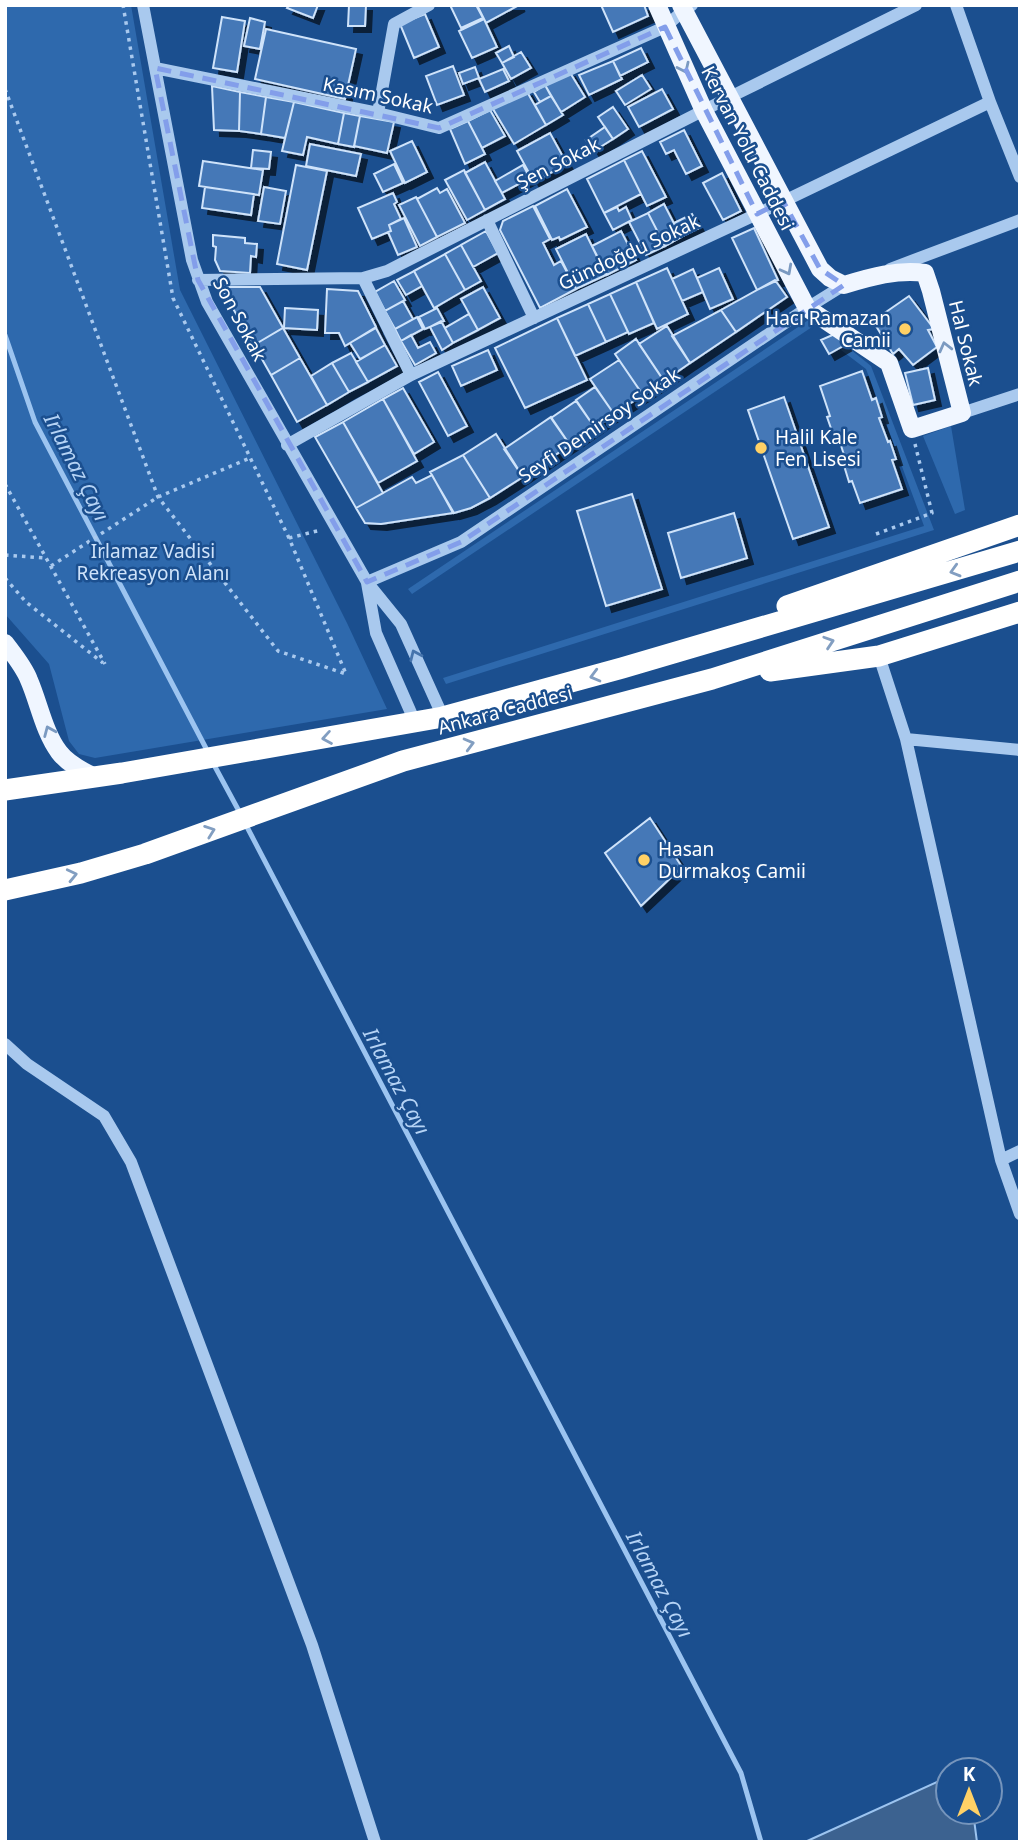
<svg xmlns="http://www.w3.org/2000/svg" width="1025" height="1847" font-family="'Noto Sans',sans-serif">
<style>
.green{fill:#2e69ad}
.water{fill:#3c6290;stroke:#9cc4f0;stroke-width:2}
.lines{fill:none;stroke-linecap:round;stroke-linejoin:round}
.stream{stroke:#9cc4f0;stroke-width:5}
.building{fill:#4478b7;stroke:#cfe3fa;stroke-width:2;filter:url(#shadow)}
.path{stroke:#a9c9ee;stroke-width:3.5;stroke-dasharray:3.5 5;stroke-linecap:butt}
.minor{stroke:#a9c9ee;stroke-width:12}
.major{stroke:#f0f6ff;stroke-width:18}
.highway{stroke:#fff;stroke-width:21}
.oneway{stroke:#7b9ac1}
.oneway2{stroke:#829ec1}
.oneway3{stroke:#4674ac}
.marked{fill:none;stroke:#839eea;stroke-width:5;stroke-dasharray:14 9;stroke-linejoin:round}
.poi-dot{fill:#ffd166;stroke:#1b4f8f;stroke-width:2.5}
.labels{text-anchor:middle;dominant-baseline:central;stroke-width:5;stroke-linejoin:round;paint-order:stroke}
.street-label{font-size:19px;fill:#fff;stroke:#1b4f8f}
.poi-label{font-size:19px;fill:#fff;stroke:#1b4f8f;text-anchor:start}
.park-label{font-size:19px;fill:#cfe3fa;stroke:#1b4f8f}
.water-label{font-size:21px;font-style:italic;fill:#b5d3f5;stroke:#1b4f8f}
</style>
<defs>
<filter id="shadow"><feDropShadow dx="6" dy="6" stdDeviation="0" flood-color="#0009"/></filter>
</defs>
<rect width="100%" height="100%" fill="#1b4f8f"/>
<path class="green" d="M5 5H131L180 290 347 623 387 709 95 758 79 754 69 741 49 664 5 614Z
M810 319 815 325 412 594 408 589Z
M845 345 871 366 934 530 446 684 443 678 924 526 866 369 841 350Z
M951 426 965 510 955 514 923 436Z"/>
<path class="water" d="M948 1777V1812H973L977 1842H805Z"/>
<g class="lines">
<path class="stream" d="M5 335 35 422 209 754
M213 763 240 813
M246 825 741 1773 761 1842"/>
</g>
<path class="building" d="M289 5H318L313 18 287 8Z
M349 5H366L365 26H348Z
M450 5H476L483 18 461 28Z
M477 5H519L486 23Z
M601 5H644L648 16 613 32Z
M425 14 439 47 414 58 400 24Z
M222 17 245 21 237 72 213 68Z
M250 18 265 22 260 49 244 46Z
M484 19 497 47 472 58 459 31Z
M266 29 356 49 345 99 255 79Z
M509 46 514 57 502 63 496 53Z
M641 48 648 62 620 76 613 61Z
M521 52 531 68 511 79 502 63Z
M613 61 622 79 589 95 579 75Z
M453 66 464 95 437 105 426 76Z
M475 67 479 78 463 84 459 73Z
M503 69 509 81 485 92 479 79Z
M569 71 585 97 561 112 545 85Z
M642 75 651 89 625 105 616 91Z
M545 85 551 96 540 102 534 92Z
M212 86 240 92 239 131 214 130Z
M662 89 673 109 639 127 628 107Z
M526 90 546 125 514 144 493 109Z
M240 92 266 97 261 134 239 131Z
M551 96 563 115 546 125 535 105Z
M266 97 294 102 285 138 261 134Z
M294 102 344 113 338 144 307 137 303 155 282 151Z
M613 107 628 129 613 139 598 117Z
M490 110 505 136 482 148 468 121Z
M344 113 360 116 354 147 338 144Z
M360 116 394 122 387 153 354 146Z
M468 121 485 154 465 164 450 129Z
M605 127 613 139 594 151 586 140Z
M684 130 702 166 686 174 674 150 666 154 660 142Z
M550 133 567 164 534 182 517 151Z
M412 141 427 172 405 183 390 151Z
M310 144 361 154 356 176 306 166Z
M253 150 271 152 269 169 251 168Z
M642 151 666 197 647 206 624 160Z
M624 160 641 194 604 213 587 179Z
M203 161 263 170 259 195 199 186Z
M485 162 505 199 485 210 465 173Z
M394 164 403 183 383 192 374 174Z
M296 165 327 171 307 270 277 264Z
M523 165 530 178 502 193 495 181Z
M464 170 485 210 467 220 445 180Z
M722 173 741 211 723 220 703 183Z
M205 187 254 194 251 215 202 208Z
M264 187 286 191 280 224 258 221Z
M437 188 440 193 447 189 465 223 437 237 417 199Z
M567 189 587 227 560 240 559 237 552 240 535 206Z
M393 193 397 202 394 204 401 219 389 225 391 231 372 239 358 208Z
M416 197 437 237 420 246 399 205Z
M664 204 681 237 665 246 648 213Z
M533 206 550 239 543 243 554 265 561 261 576 289 540 308 500 230 503 221Z
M617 207 619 211 626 207 632 220 613 230 604 213Z
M648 213 665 246 646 255 629 222Z
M692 214 699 228 681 237 674 223Z
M404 218 417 247 398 255 388 232 391 231 389 225Z
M754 228 778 280 757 290 732 238Z
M486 231 498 253 473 267 461 245Z
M621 231 636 260 607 275 592 246Z
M586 234 606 275 576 289 556 249Z
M213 235 245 238V243L257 244 256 257 251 256 250 273 220 271 215 260 216 247 213 246Z
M461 245 481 281 465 290 445 254Z
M445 254 465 290 434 308 414 271Z
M667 268 688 314 657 329 636 282Z
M719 268 733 299 710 309 697 278Z
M693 269 703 292 682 301 672 279Z
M414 271 422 286 406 295 397 280Z
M775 280 787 297 736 332 721 310Z
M394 281 405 300 385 311 375 292Z
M636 282 654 323 629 334 610 294Z
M227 287H260L283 328 254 345 224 293Z
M483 287 500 318 478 330 461 299Z
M327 289 358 291 376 327 345 346 339 333H325Z
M610 294 628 332 606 342 588 304Z
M909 296 934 329 928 330 937 347 913 365 899 349 893 354 873 321Z
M403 301 413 319 395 329 385 311Z
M588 304 606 342 575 356 557 318Z
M285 308 318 310 317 330 284 328Z
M437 308 444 321 425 329 419 317Z
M721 310 736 332 690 363 672 336Z
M469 314 478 330 453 343 445 328Z
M417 317 423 329 401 341 395 329Z
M557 318 587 380 525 408 495 348Z
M441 321 453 343 442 350 430 327Z
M667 326 690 363 664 381 639 344Z
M283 328 300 358 271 375 254 345Z
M376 328 385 345 360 359 350 343Z
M837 333 845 345 829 354 821 340Z
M411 335 418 348 430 342 436 353 415 365 401 341Z
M636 339 664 381 643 395 615 354Z
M385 345 397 366 368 382 356 362Z
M488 350 497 370 461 386 452 366Z
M351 353 368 382 349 392 332 363Z
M300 358 327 405 297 422 271 375Z
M619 360 643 395 614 414 590 379Z
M332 363 349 392 327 405 311 376Z
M928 368 935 400 913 405 905 373Z
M862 371 872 400 876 398 882 417 879 418 888 442 890 441 896 459 892 460 902 489 860 503 852 481 849 482 842 459 845 458 837 433 833 434 827 417 830 416 820 386Z
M438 372 467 426 448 436 419 382Z
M595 387 614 414 595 428 576 400Z
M403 388 434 442 414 454 383 399Z
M784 397 829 527 793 539 748 410Z
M383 399 417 461 378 483 343 422Z
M576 401 595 428 570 445 551 418Z
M551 417 570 445 523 477 504 449Z
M343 422 383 493 356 508 315 437Z
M496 434 523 477 490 498 463 455Z
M463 455 490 498 471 508 454 513 430 472Z
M432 475 453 513 381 524 365 523 356 508 412 477 416 483Z
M632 494 662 589 606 606 577 511Z
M734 513 747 558 681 578 668 533Z
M650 818 682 867 641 906 605 853Z"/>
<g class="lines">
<path class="path" d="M5 89 158 497 278 651 346 674 289 538 173 298 123 5
M5 484 105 664
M876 534 932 513 915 444
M289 538 321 530
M5 555 45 558
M51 566 158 497 250 458
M5 578 26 602 103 663"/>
<path class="minor" d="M143 5 192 260 207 302 367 582 401 624 443 717
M956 5 990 102 1020 177
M155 68 378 113 439 128 665 27 683 11 692 5
M378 113 394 24 429 5
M487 220 534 318
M890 269 1020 220
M363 278 411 375
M198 280 363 278 387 271 730 97 916 5
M962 413 1020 394
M287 445 411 375 757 214 990 102
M367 582 461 542 807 308 844 285
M367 583 376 633 415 722
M879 656 906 739 1001 1160 1020 1214
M906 739 1020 750
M5 1044 27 1064 104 1116 131 1162 312 1645 375 1842
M1001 1160 1020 1151"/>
<path class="major" d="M657 5 704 111 807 308 889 363 912 429 962 413 931 291 925 273C898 269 870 277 844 285L830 278 820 269 681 5
M5 643C14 655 24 667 29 680 39 703 44 732 59 752 68 764 82 771 95 777"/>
<path class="highway" d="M787 606 1020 525
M770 671 879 656 1020 612
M5 790 122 773 443 717 622 668 1020 551
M5 890 81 873 145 854 403 761 712 679 1020 581"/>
</g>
<defs><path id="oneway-chevron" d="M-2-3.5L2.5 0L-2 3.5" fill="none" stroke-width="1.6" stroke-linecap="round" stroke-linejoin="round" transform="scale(1.75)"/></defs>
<g class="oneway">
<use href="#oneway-chevron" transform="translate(684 68) rotate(65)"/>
<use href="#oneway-chevron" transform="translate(787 270) rotate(62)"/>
<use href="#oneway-chevron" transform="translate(945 347) rotate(-104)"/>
<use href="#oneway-chevron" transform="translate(49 731) rotate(-113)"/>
</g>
<g class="oneway2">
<use href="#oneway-chevron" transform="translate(955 571) rotate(164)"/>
<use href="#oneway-chevron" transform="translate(829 642) rotate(-18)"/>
<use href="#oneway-chevron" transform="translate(595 676) rotate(165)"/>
<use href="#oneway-chevron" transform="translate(327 738) rotate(170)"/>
<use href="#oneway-chevron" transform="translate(469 744) rotate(-15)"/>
<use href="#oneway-chevron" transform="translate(210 831) rotate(-20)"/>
<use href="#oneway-chevron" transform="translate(72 875) rotate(-13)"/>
</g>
<use class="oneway3" href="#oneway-chevron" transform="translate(415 655) rotate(-114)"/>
<path class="marked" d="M665 27 757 214 783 201 820 269 844 285 461 542 367 582 198 280 155 68 439 128Z"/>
<g class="poi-dot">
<circle cx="905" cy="329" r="7"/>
<circle cx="761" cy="448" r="7"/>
<circle cx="644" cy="860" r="7"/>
</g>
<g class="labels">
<g class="street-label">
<text transform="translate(378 95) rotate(12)">Kasım Sokak</text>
<text transform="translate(748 148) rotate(63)">Kervan Yolu Caddesi</text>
<text transform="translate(558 163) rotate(-27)">Şen Sokak</text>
<text transform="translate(629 252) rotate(-25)">Gündoğdu Sokak</text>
<text transform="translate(240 319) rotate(62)">Son Sokak</text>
<text transform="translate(966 343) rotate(76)">Hal Sokak</text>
<text transform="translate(599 425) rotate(-34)">Seyfi Demirsoy Sokak</text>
<text transform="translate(505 710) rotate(-15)">Ankara Caddesi</text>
</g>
<g class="poi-label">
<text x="891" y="318" text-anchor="end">Hacı Ramazan<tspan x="891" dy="22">Camii</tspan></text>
<text x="775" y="437">Halil Kale<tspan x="775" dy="22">Fen Lisesi</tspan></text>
<text x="658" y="849">Hasan<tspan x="658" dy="22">Durmakoş Camii</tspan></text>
</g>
<g class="park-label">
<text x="153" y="551">Irlamaz Vadisi<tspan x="153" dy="22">Rekreasyon Alanı</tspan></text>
</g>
<g class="water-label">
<text transform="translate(77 467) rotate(63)">Irlamaz Çayı</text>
<text transform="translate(397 1081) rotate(62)">Irlamaz Çayı</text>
<text transform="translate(660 1584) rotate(62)">Irlamaz Çayı</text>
</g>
</g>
<rect width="1025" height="1847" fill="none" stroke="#ffffff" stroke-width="14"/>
<g transform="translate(969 1791)"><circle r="33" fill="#1b4f8f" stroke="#7695bc" stroke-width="2"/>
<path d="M0-5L12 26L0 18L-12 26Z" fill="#ffd166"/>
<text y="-10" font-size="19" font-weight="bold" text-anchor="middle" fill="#ffffff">K</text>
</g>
</svg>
